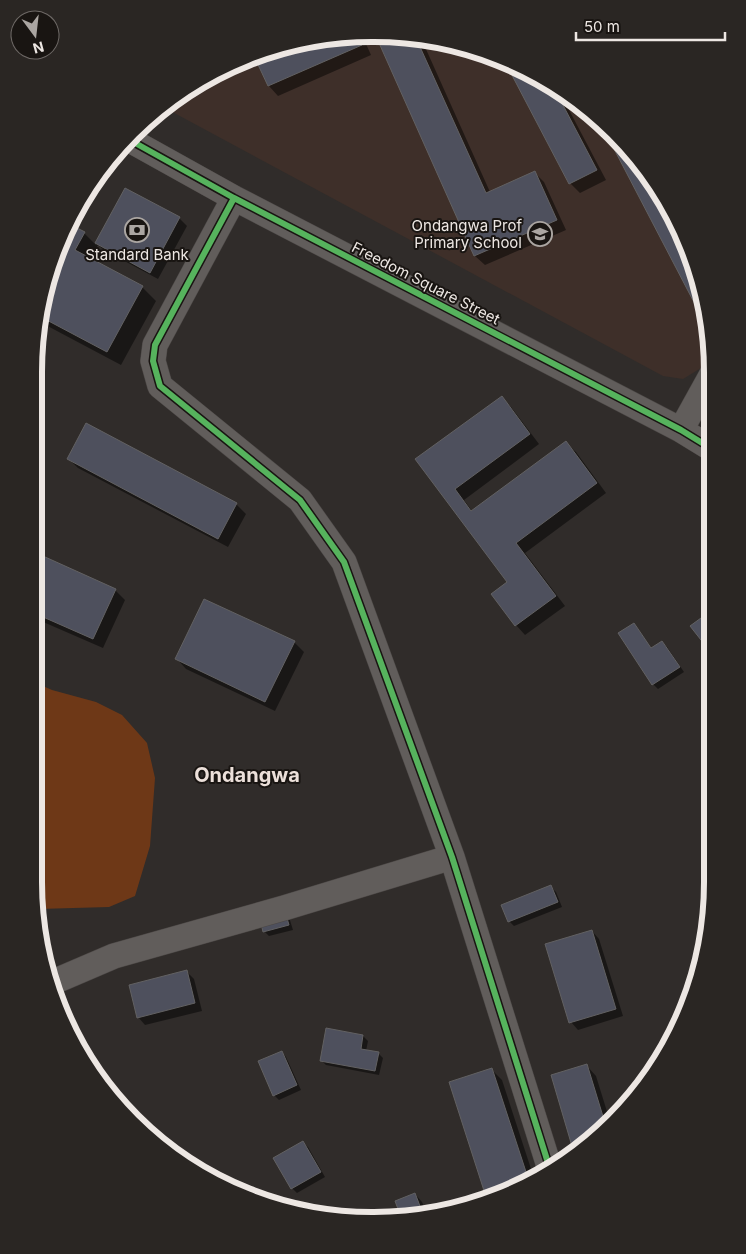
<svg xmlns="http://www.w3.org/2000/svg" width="746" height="1254" font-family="Inter,sans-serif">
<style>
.built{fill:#3e2f29}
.green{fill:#6e3817}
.shadow{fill:#0007}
.building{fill:#4e505d;stroke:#626162}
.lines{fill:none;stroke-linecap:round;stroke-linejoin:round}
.minor-casing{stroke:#4b4745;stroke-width:26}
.minor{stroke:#615d5b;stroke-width:25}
.cycleway-casing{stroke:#191512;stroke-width:9}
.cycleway{stroke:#56b35d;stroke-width:6}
.labels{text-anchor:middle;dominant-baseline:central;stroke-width:4;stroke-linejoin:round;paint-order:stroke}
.poi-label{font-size:15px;fill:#ede7e3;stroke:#191512;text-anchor:end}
.street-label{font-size:15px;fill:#ede7e3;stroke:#191512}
.district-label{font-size:20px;font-weight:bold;fill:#ece0da;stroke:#191512}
.rim{fill:none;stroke:#ede7e3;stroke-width:6}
</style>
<rect width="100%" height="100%" fill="#302c2a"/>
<path class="built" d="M373 34 439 40 503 59 561 91 613 133 667 203 694 264 711 349 701 368 683 379 663 376 165 108 184 91 243 60 307 40Z"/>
<path class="green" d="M34 682 52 690 96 702 122 715 147 743 155 778 150 846 135 896 109 907 38 909 34 881Z"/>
<path class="shadow" d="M376 34 421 38 490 192 535 173 544 182 566 230 485 265 475 256Z
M362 35 371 55 278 96 269 86 255 56 307 40Z
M506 61 558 89 606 180 580 193 570 183Z
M604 126 613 133 667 203 694 264 704 315 699 309Z
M125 190 179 218 187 226 158 279 104 250 98 245 90 260 142 287 156 301 121 365 40 322 52 264 71 226 84 233 96 245Z
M501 397 511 407 539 444 464 500 472 511 566 443 576 452 606 493 525 553 565 606 525 635 516 625 508 583 417 459Z
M69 459 236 504 246 514 228 547 78 468Z
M34 554 115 590 125 600 103 648 34 618Z
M633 624 638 629 652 649 662 643 667 647 684 672 658 689 653 684Z
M294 642 304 652 275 711 186 669 177 659Z
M551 887 556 892 562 907 514 926 509 921Z
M288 914 293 930 269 936 264 931Z
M592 931 599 939 623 1016 578 1030 571 1022Z
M186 971 194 979 202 1011 145 1025 138 1017Z
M363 1036 368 1041 366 1051 378 1053 383 1058 379 1075 326 1065 321 1060Z
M282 1052 286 1057 301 1090 279 1100 274 1095Z
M587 1066 596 1076 609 1118 580 1150Z
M492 1070 502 1080 533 1175 488 1199Z
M303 1143 308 1147 325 1177 297 1193 292 1188Z
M415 1194 422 1202 427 1213 400 1219 403 1217Z"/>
<path class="building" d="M375 34 416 38 486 193 535 171 557 220 474 256Z
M358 35 362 45 268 86 254 56 307 40Z
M504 60 553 86 597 170 569 184Z
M601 124 613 133 667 203 694 264 703 307 698 310Z
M125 188 180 217 150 273 95 243Z
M71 225 85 232 75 250 143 286 107 352 41 317 52 264Z
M502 396 530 434 455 489 471 511 566 441 597 483 516 543 556 596 515 626 491 594 507 582 415 459Z
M86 423 237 503 218 539 67 459Z
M34 552 116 589 93 639 34 613Z
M204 599 295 641 265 702 175 659Z
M712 610V654L690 626Z
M634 623 651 648 662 641 680 667 652 685 618 633Z
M551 885 558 902 508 922 501 905Z
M284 908 289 925 263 932 259 915Z
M592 930 616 1009 569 1023 545 944Z
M187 970 195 1003 137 1018 129 985Z
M326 1028 363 1035 361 1049 379 1052 375 1071 320 1061Z
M282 1051 297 1085 273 1096 258 1061Z
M587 1064 605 1123 580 1150 574 1153 551 1075Z
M492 1068 528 1178 487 1200 449 1082Z
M303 1141 321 1172 291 1189 273 1158Z
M415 1193 423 1214 394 1219 401 1217 395 1201Z"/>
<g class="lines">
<defs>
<path id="minor" d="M128 139 234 198 681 430 712 449
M234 198 155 345 153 361 160 386 300 500 344 562 452 857 549 1166
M681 430 712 374
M51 983 114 956 284 908 452 857"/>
</defs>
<use href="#minor" class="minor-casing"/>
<use href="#minor" class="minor"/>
<defs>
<path id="cycleway" d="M128 139 234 198 681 430 712 449
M234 198 155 345 153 361 160 386 300 500 344 562 452 857 549 1166"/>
</defs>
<use href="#cycleway" class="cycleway-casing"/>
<use href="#cycleway" class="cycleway"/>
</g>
<defs>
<symbol id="bank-ring" viewBox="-11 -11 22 22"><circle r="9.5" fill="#191512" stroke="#aba6a2" stroke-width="1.5"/><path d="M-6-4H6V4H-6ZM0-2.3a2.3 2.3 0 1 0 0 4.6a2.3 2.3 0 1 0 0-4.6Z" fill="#aba6a2"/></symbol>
<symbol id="school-ring" viewBox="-11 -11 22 22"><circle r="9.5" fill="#191512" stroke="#aba6a2" stroke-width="1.5"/><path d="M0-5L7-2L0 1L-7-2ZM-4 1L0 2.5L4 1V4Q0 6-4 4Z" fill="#aba6a2"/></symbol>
</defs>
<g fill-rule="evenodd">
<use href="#bank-ring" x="123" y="216" width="28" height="28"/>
<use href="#school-ring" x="526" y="220" width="28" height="28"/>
</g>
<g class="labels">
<g class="poi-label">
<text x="522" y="225">Ondangwa Prof<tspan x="522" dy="17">Primary School</tspan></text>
<text x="137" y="254" text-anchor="middle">Standard Bank</text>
</g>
<g class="street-label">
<text transform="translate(426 283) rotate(27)">Freedom Square Street</text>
</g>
<g class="district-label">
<text x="247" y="775">Ondangwa</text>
</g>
</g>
<path d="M0 0H746V1254H0ZM372 42H374A330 330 0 0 1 704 372V882A330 330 0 0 1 374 1212H372A330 330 0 0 1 42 882V372A330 330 0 0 1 372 42Z" fill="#2a2623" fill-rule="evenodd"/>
<path class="rim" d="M372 42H374A330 330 0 0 1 704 372V882A330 330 0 0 1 374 1212H372A330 330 0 0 1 42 882V372A330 330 0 0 1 372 42Z"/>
<g transform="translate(35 35) rotate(165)"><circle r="24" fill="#191512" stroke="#6e6966"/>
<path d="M0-4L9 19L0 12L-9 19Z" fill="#aba6a2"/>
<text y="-8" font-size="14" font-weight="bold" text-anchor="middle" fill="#ede7e3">N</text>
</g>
<path d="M576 32v8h149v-8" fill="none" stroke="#ede7e3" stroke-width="2.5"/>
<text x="584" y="32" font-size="15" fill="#ede7e3" stroke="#191512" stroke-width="4" paint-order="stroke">50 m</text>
</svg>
